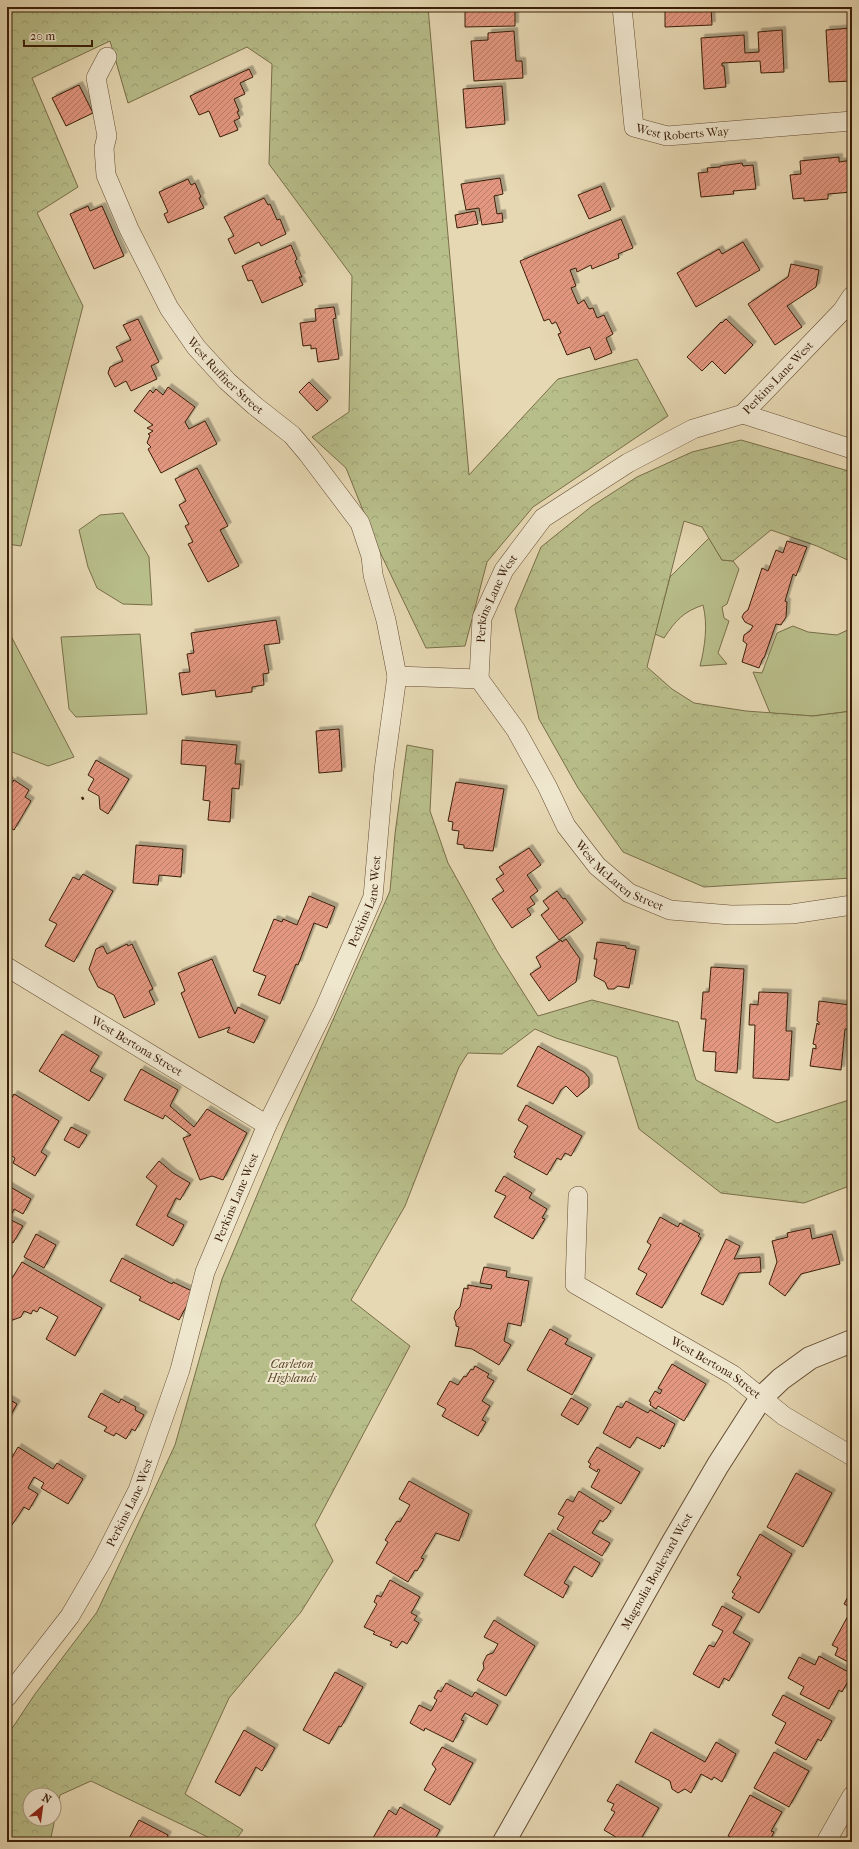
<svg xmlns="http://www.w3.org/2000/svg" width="859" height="1849" font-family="'IM FELL French Canon',serif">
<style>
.green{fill:#b8be8a;stroke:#796e49}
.forest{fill:url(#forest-crowns);stroke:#796e49;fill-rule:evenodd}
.building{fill:url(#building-hatch);stroke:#3a1e08;filter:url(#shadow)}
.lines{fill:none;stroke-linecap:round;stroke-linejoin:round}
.minor-casing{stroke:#654c33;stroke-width:20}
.tertiary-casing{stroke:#654c33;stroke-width:24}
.path{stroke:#3a1e08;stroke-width:2.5;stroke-dasharray:3 2;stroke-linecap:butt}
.minor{stroke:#efe6ce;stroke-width:19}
.tertiary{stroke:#efe6ce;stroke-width:22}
.labels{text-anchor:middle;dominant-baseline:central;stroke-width:4;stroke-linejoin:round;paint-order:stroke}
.street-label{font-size:12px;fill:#3a1e08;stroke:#efe6ce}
.park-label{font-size:12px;font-style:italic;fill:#5a4628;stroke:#efe6ce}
</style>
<defs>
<pattern id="forest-crowns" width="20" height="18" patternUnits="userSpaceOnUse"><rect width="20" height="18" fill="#b8be8a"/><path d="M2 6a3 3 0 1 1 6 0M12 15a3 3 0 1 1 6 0" fill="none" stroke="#9fa376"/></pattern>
<pattern id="building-hatch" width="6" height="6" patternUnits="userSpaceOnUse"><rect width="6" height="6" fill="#e39780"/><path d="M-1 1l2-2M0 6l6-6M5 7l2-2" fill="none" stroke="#b97b67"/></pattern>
<filter id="shadow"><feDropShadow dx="3.5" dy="-3.5" stdDeviation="0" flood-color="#0004"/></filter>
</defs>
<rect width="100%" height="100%" fill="#e6d8b3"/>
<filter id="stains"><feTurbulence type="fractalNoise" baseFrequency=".005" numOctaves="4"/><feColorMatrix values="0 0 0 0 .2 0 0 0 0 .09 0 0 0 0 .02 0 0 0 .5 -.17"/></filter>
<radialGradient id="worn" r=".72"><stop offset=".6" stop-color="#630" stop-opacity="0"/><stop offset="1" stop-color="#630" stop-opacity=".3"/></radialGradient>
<path class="green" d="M123 513 149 557 152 605 123 604 97 588 88 567 79 530 100 515Z
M709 538 722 560 733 561 739 569 727 604 722 607 724 618 729 621 718 653 727 664 700 666C705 647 708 624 703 605 683 612 676 620 664 638L655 634 670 577Z
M793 626 808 632 837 635 852 628V711L813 716 770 713 753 672 762 673 777 633Z
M7 633 11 636 74 757 48 766 7 750Z
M140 634 147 714 76 717 69 709 61 637Z"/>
<path class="forest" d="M7 7H428L469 475 558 379 637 359 668 416 533 507 487 562 465 646 426 648 378 548 346 468 312 437 349 412 352 276 269 164 272 64 247 47 128 103 110 41 32 78 78 187 37 213 83 306 21 546 7 544Z
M741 440 852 472V562L817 546 771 530 733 561 722 560 702 527 684 521 647 667 672 689 694 703 746 711 813 716 852 711V878L704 887 623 852 578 788 539 719 515 609 541 547 592 506 637 477 692 452Z
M407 745 433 750 430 811 448 863 497 951 538 1016 592 1000 678 1022 696 1080 777 1123 852 1099V1185L804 1203 721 1193 639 1129 617 1057 556 1038 535 1029 502 1054 468 1053 459 1067 405 1206 351 1300 410 1346 315 1525 333 1561 301 1612 229 1698 185 1794 243 1830 234 1842H218L91 1781 60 1795 50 1842H7V1736L35 1694 97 1612 175 1445 222 1279 283 1133 390 891 395 834ZM30 1795H54V1819H30Z"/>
<path class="building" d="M465 7H515V26L465 27Z
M665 7H711L712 25 665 27Z
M852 28V81L829 82 826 30Z
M782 30 784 72 761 73 760 61 722 63V66H724L726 87 704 89 701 38 744 35 745 53 759 52 758 32Z
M514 31 516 61H522L523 78 474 81 471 41 488 40V33Z
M249 69 253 77 240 83 245 94 234 99 239 111 237 112 240 118 234 121 238 130 220 137 209 111 199 115 190 96Z
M79 85 93 113 66 126 52 98Z
M502 86 505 124 466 128 463 89Z
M839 157V162L852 160V192L828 194V199L804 201V198L793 199 790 175 801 174 800 161Z
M742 163 743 166 753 165 756 189 733 191 734 194 701 197 698 173 708 172 707 168 720 167V166Z
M500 178 503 194 494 196 497 214 502 213 503 222 482 225 479 208 466 210 461 184Z
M188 179 191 185 195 183 201 197 199 198 204 208 168 223 164 214 168 212 159 192Z
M601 186 611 210 589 219 578 195Z
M264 198 268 205 270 204 277 220 280 219 286 234 261 246 259 242 235 254 228 239 234 236 224 217Z
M88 206 90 211 102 206 124 256 94 269 70 214Z
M475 211 478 224 457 228 455 215Z
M621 219 633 248 618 254 619 258 592 269 591 265 577 272 576 268 570 270 576 286 571 288 578 304 584 300 589 309 593 308 597 318 604 315 613 334 606 338 612 353 595 360 590 347 567 355 558 334 561 333 556 322 552 324 549 319 544 321 520 261Z
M743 242 760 270 696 307 677 273 719 249 722 254Z
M291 245 297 259 295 261 302 277H299L303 285 262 303 252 280 248 281 242 266Z
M791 264 819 270 816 287 787 306 802 327 775 345 748 304 788 277Z
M334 307 336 318 333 319 339 359 318 362 316 348 311 349V345L303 346 300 323 316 321 315 309Z
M138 319 159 362 151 366 157 379 131 391 126 381 115 387 108 373 110 367 123 361 116 347 131 340 123 325Z
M726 319 753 345 725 374 712 361 702 371 687 357 721 322 722 323Z
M309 382 328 401 317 411 299 392Z
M168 387 195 407 185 422 189 429 205 421 217 444 161 473 148 449 151 447 147 443 150 435 148 434 153 431 147 428 153 425 134 411 150 390 153 393 156 389 163 395Z
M197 468 228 526 220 530 239 566 208 582 188 544 193 542 185 526 189 524 179 505 186 501 175 479Z
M787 541 807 547 796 576 793 574 785 601 787 602 786 617 781 625 776 624 764 658H763L759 668 742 662 747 644 743 641 744 635 750 631 753 626 745 622 742 617 744 613 748 610 762 568 768 571 776 550 783 553Z
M276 620 280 643 264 645 269 673 263 674 264 685 252 687V692L216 697 215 690 182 695 179 673 190 672 187 654 194 653 191 633Z
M339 729 342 771 319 773 316 731Z
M182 740 237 745 235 764H241L239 789 232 788 230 822 208 820 210 801 203 800 206 766 181 764Z
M96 760 129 779 108 814 100 809 99 796 88 790 94 779 88 775Z
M7 779 12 783 14 780 29 790 25 797 31 801 14 830 7 826Z
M456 782 504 789 493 851 464 848V845L457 844 459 831 452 830 453 822 448 821Z
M136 845 183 849 181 877 159 875 158 885 133 883Z
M529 848 541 865 527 875 538 891 530 897 535 904 527 909 531 915 512 928 492 899 504 891 496 879 504 874 499 867Z
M83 874 113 891 74 962 45 946 57 924 49 920 73 877 79 880Z
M557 891 563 899 565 898 583 923 559 940 541 915 549 909 543 901Z
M309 896 335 907 327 928 314 923 298 965 296 964 280 1004 258 995 266 976 253 971 274 919 282 922 283 919 297 925Z
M566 939 580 959 576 982 549 1001 530 974 541 967 536 957 561 940 562 942Z
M597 942 626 946V948L636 950 629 988 618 986 614 989H608L605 982 594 976 597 959H594Z
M127 944 128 946 132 944 153 989 149 991 155 1004 124 1018 114 995 98 987 89 969 96 949 103 946 107 954Z
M212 959 235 1014 238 1007 265 1020 254 1043 227 1032 230 1027 199 1038 181 993 185 991 178 973Z
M711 967 744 969 737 1073 715 1071 716 1052 703 1051 706 1019H701L703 992H709Z
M759 992 788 993 786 1031H792L789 1080 753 1078 755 1025H749L750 1004 758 1005Z
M819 1001 850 1005 848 1022H852V1029H845L841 1070 810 1066 813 1048 816 1049V1045L813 1044 817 1023 819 1025V1022L817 1021Z
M62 1034 99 1056 90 1071 103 1078 89 1101 39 1071Z
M538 1046 584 1072 589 1078V1087L577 1097 566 1086 561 1090 553 1104 517 1086Z
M141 1069 178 1090 170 1106 194 1127 207 1109 247 1133 223 1180 212 1176 200 1180 183 1138 191 1135 165 1115 163 1119 124 1100Z
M14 1094 59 1121 41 1152 47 1156 35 1176 13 1163 15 1158 7 1153V1122L10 1117 7 1116V1099L8 1098 11 1099Z
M526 1105 582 1136 571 1156 565 1153 561 1160 557 1158 547 1175 514 1157 516 1154 514 1152 528 1126 518 1120Z
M71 1127 87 1135 79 1148 64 1140Z
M159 1161 173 1173 190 1183 180 1200 176 1198 167 1216 184 1225 173 1246 136 1225 157 1186 146 1177Z
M504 1176 532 1193 529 1198 547 1209 542 1218 545 1219 533 1239 494 1217 506 1196 495 1191Z
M7 1185 31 1199 23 1214 14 1209 9 1219 23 1226 13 1243 7 1239Z
M660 1217 678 1227 680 1223 700 1234 698 1236 701 1238 662 1308 636 1294 647 1274 638 1269 651 1245 647 1242Z
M810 1228 812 1239 832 1234 840 1264 801 1274 785 1296 769 1284 777 1262 772 1241 788 1237 787 1233Z
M36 1234 56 1245 44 1268 24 1257Z
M726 1239 740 1246 734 1259 760 1257 761 1272 739 1273 723 1305 701 1294Z
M122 1258 172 1284 173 1282 194 1292 179 1320 139 1300 141 1297 110 1281Z
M22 1262 102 1308 75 1356 46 1339 58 1317 40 1307 37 1312 33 1310 31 1314 24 1311 21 1317 10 1321 7 1319V1282L9 1279 11 1280Z
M484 1267 507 1271 506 1277 529 1281 521 1326 508 1323 504 1341 511 1345 499 1365 472 1349 455 1346 459 1327 456 1326V1323L454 1318 456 1311 460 1307 464 1288 468 1289V1285L491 1289 492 1285 480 1283Z
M550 1329 568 1339 565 1344 592 1358 572 1395 527 1370Z
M672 1364 706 1384 684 1421 658 1406 656 1409 650 1405 651 1402 649 1401 655 1391 660 1394 662 1390 658 1388Z
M475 1366 489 1374 487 1377 494 1381 482 1401 490 1406 482 1420 486 1422 478 1436 442 1416 446 1409 437 1404 450 1381 458 1385 464 1376 466 1377 471 1369 473 1370Z
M101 1393 119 1403 121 1399 136 1407 135 1410 144 1415 135 1431 132 1429 126 1439 116 1433 114 1436 104 1431 107 1427 88 1417Z
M7 1398 17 1404 8 1420 7 1419Z
M571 1398 588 1408 578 1425 561 1415Z
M626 1401 648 1413 650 1410 675 1424 664 1447 662 1445 660 1449 637 1437 630 1448 603 1433 617 1406 622 1408Z
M18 1447 53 1469 57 1463 83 1479 68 1504 41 1488 44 1483 34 1477 28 1488 38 1494 29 1510 24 1507 12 1525 7 1522V1456L11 1459Z
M597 1447 640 1472 621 1504 591 1487 600 1470 598 1469 597 1472 589 1467 591 1464 588 1462Z
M796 1473 832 1493 803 1547 767 1527Z
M409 1481 469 1514 459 1541 436 1533 421 1558 424 1559 417 1571 415 1570 408 1582 376 1563 388 1542 385 1540 397 1521 400 1522 410 1505 399 1499Z
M579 1491 611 1511 606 1519H605L603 1522 600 1520 592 1533 610 1543 602 1556 557 1529 564 1517 558 1514 567 1499 573 1502Z
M549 1533 600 1563 592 1577 574 1566 564 1583 569 1586 563 1598 524 1575Z
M760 1534 792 1554 759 1613 732 1598 735 1594 732 1592 741 1577 737 1575Z
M390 1580 420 1597 411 1613 417 1616 414 1620 419 1623 407 1644 402 1641 397 1648 390 1645 392 1642 373 1634 375 1632 364 1627 377 1604 374 1602 377 1595 381 1597Z
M852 1589V1608L844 1604Z
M722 1606 742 1617 733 1633 750 1643 729 1681 724 1678 719 1688 693 1674 709 1645 714 1647 723 1631 712 1625Z
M849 1614 852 1616V1664L835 1655 838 1648 832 1645Z
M494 1620 535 1646 506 1696 477 1680 484 1668 483 1663 487 1655 493 1653 498 1644 484 1637Z
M819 1656 852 1674 842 1692 839 1690 829 1709 800 1694 804 1687 788 1678 799 1657 815 1665Z
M335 1672 363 1687 341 1727 339 1726 329 1744 303 1730Z
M446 1683 472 1697 475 1692 498 1705 487 1725 465 1713 461 1720 464 1721 453 1742 425 1728 424 1731 410 1723 419 1705 431 1711 437 1700 434 1698 438 1690 441 1692Z
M783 1695 832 1721 821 1741 818 1739 806 1760 775 1743 786 1723 772 1715Z
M244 1730 275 1748 262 1771 256 1767 240 1796 215 1782Z
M651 1732 705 1762 716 1742 736 1754 722 1782 714 1777 712 1780 701 1774 691 1793 685 1789 678 1793 672 1789 670 1781 635 1762Z
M442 1747 473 1763 450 1805 424 1790 436 1769 432 1764Z
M774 1752 809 1771 789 1807 754 1788Z
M617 1784 659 1808 639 1842H624L604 1830 615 1812 611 1810 614 1804 607 1801Z
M750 1795 782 1812 771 1831 774 1832 769 1842H740L728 1836Z
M400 1807 440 1830 433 1842H379L373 1838 389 1810 396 1815Z
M139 1820 168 1835 165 1841 167 1842H127Z"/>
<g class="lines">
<defs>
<g id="minor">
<path id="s1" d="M622 7 634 127 667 136 852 121"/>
<path id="s2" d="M107 57 96 78 107 136 104 148 106 175 129 229 169 308 196 347 227 381 255 406 292 435 308 454 360 523 371 556 373 575 386 620 397 676"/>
<path d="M743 414 852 449"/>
<path id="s3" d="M479 679 482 618 504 570 543 518 628 463 693 429 743 414 842 311 852 296"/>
<path id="s4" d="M479 679 516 730 547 786 566 826 597 866 629 893 670 910 731 915 792 914 852 905"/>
<path id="s5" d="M7 967 267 1125"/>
<path id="s6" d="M578 1196 575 1284 733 1375 784 1416 852 1456"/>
<path id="s7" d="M7 1697 70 1616 102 1561 138 1490 180 1370 205 1272 267 1125 324 1010 373 897 384 770 397 676 479 679"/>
<path d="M826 1842 852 1796"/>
</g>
<g id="tertiary">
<path id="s8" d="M504 1842 673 1542 718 1465 761 1398 781 1379 810 1358 852 1341"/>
</g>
</defs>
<use href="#minor" class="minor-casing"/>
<use href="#tertiary" class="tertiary-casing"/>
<path class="path" d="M82 797 84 801"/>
<use href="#minor" class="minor"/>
<use href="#tertiary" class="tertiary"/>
</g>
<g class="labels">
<g class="street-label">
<text stroke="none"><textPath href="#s1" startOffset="170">West Roberts Way</textPath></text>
<text stroke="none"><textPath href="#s2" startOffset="358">West Ruffner Street</textPath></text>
<text stroke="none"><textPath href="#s3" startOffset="456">Perkins Lane West</textPath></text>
<text stroke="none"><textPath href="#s3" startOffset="84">Perkins Lane West</textPath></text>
<text stroke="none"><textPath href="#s4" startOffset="246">West McLaren Street</textPath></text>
<text stroke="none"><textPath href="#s7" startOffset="879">Perkins Lane West</textPath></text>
<text stroke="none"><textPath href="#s5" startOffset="152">West Bertona Street</textPath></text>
<text stroke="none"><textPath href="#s7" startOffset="555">Perkins Lane West</textPath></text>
<text stroke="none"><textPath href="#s6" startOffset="252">West Bertona Street</textPath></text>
<text stroke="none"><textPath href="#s7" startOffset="231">Perkins Lane West</textPath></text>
<text stroke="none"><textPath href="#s8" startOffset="311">Magnolia Boulevard West</textPath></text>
</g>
<g class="park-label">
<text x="292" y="1364">Carleton<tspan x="292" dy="14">Highlands</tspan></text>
</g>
</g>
<rect width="859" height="1849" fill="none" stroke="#e6d8b3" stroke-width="24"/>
<rect x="8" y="8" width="843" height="1833" fill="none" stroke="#3a1e08" stroke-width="2"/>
<rect x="12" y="12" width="835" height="1825" fill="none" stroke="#3a1e08"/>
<g transform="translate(42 1807) rotate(29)"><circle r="19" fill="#efe6ce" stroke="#a7967f"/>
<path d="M0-3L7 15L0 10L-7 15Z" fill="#8f2418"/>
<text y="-6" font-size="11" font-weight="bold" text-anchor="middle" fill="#3a1e08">N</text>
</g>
<path d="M24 40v6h68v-6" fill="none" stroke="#3a1e08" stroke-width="2"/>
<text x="30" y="40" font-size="12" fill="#3a1e08" stroke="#efe6ce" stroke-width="3" paint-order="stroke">20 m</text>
<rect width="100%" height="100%" filter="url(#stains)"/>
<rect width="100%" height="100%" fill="url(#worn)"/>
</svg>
